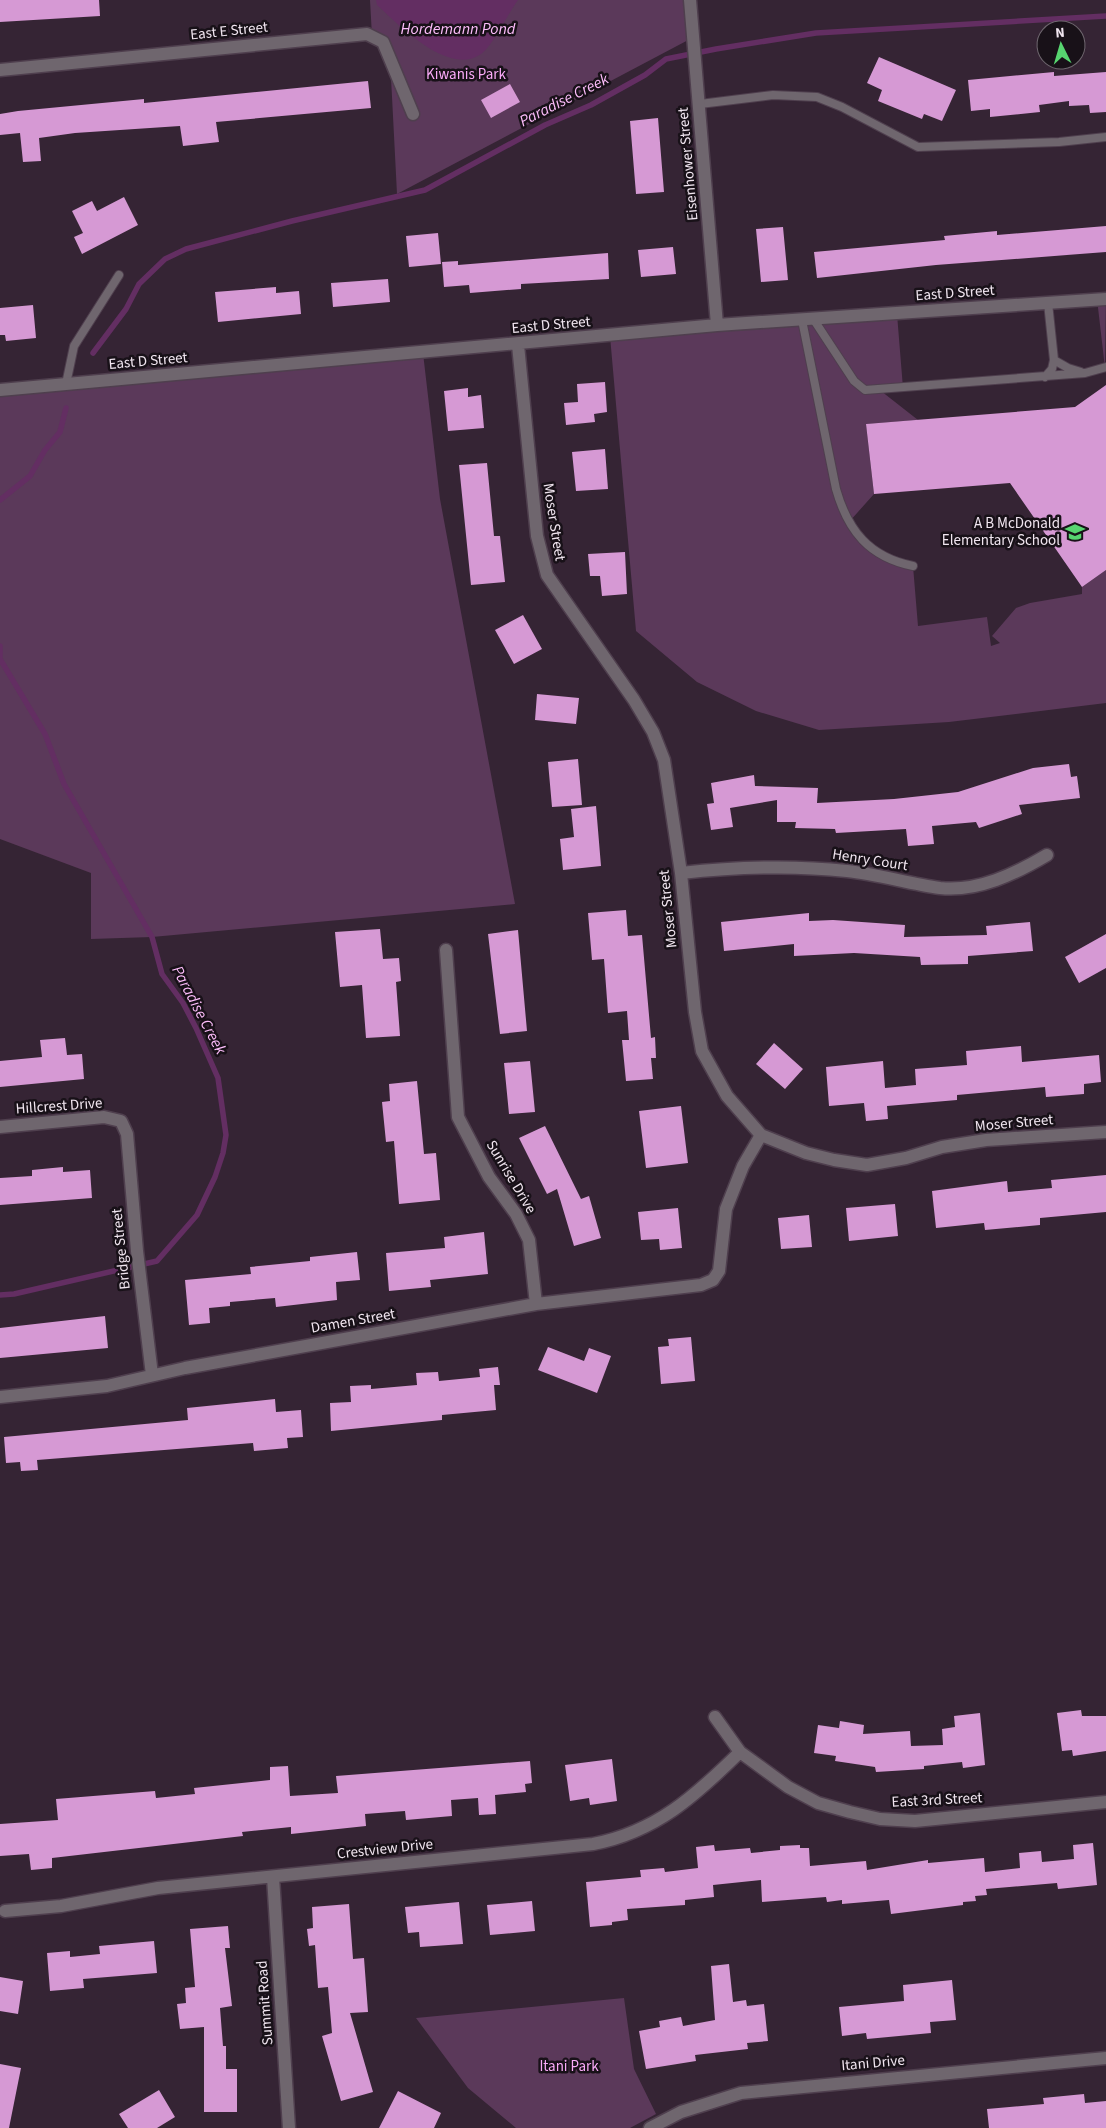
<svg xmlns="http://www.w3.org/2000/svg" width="1106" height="2128" font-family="'Source Sans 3',sans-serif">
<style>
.green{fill:#5b395a}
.water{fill:#632e62}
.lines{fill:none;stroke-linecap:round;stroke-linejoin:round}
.stream{stroke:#632e62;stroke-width:5.5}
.building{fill:#d699d4}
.service-casing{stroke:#4f3f4e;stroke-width:10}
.minor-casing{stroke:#4f3f4e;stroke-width:15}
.service{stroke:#6f666e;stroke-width:8}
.minor{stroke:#6f666e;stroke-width:12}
.labels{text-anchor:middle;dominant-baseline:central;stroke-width:5;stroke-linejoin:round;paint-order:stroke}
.street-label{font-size:15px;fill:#f0e5ef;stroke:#181118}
.park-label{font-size:15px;fill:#fbabf9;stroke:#181118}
.poi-label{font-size:15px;fill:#f0e5ef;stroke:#181118;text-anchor:end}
.water-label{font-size:16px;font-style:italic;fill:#fdbdfb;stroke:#181118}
</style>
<rect width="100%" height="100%" fill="#352434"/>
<path class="green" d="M370 0H690L692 38 397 194 390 58 372 36Z
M1097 299H1106L1105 368Z
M897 314 903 388 881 391 918 420 866 424 874 494 849 522 867 546 913 566 918 626 987 617 991 646 1000 643 992 636 1016 608 1030 603 1082 594V587L1106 570V703L949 722 819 730 756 711 697 682 636 631 610 336Z
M423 353 440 499 515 904 152 937 91 939V873L0 839V390Z
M624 1998 634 2069 656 2114 630 2128H516L468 2088 416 2018Z"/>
<path class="water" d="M376 0H518C508 13 493 46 481 54 449 77 399 25 377 5Z"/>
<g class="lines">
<path class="stream" d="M93 353 126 309 139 284 165 259 186 249 292 221 425 190 545 125 591 105 645 75 666 59 716 49 816 33 1106 16
M0 500 30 476 45 450 60 432 66 408
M0 646V656
M0 659 45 734 64 784 152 937 162 974 183 1003 196 1028 218 1078 226 1135 223 1153 215 1177 197 1215 157 1261 14 1294 0 1295"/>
</g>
<path class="building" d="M0 0H99L100 16 0 22Z
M879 57 956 90 942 121 924 114 922 119 878 101 882 90 867 83Z
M1054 72V76L1106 72V112L1090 113 1089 105 1069 106V101L1039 105 1040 112 990 117V109L971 111 968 80Z
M368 81 371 108 216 122 219 142 183 146 180 126 75 133 39 138 41 161 23 162 20 133 0 135V114L18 111 144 99V103Z
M510 84 520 102 491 118 481 100Z
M658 118 664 192 636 194 630 121Z
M124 197 138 225 82 254 74 237 83 233 72 211 92 201 97 211Z
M1106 226V252L936 265 817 278 814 252 945 240 944 236 997 231V235Z
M783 227 788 280 761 282 756 229Z
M438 233 441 264 409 267 406 236Z
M673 247 676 274 641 277 638 250Z
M608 253 609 279 521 284V289L470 293 469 285 444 287 442 262 458 261V265Z
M388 279 390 302 333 307 331 283Z
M276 287V293L299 291 301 314 218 322 215 292Z
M33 305 36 338 6 341 5 335H0V308Z
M605 382 607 412 594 414 595 422 566 425 564 403 578 402 577 384Z
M1106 385V570L1082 587 1010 483 874 494 866 424 1075 407Z
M468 388V397L481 395 484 428 448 431 444 391Z
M605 449 608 489 576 491 572 452Z
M487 463 494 536H500L505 582 471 585 459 465Z
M625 552 627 594 602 596 600 576H590L588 554Z
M523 615 542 649 514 664 495 630Z
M537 694 579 698 576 724 535 720Z
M578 759 582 805 552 807 548 762Z
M1069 764 1071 777 1077 776 1080 798 1019 805 1022 814 979 828 976 822 932 826 934 844 908 846 906 829 836 833 835 829 795 828 796 822H777V800L730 808 733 827 711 830 707 804 714 803 711 783 754 775 755 786 818 788 817 803 894 799 958 792 1033 768Z
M596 806 601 866 563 870 560 839 574 837 571 809Z
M626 910 628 936 642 935 651 1038 655 1037 656 1058H651L653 1079 626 1081 622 1040H629L627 1011 608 1013 604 959 592 960 588 913Z
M809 913V921L833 920 905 925 904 937 987 935 986 926 1030 922 1033 951 968 956V964L921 965 920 957 854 953 794 956V944L724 951 721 922Z
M380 929 383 959 399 958 401 981 396 982 400 1036 366 1038 362 985 340 987 335 932Z
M518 930 527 1031 500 1034 488 934Z
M1106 934V968L1079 983 1065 957Z
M65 1038 67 1055 82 1054 84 1079 0 1087V1061L42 1057 40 1040Z
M774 1043 803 1069 785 1089 756 1064Z
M1021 1046 1022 1062 1099 1055 1101 1082 1084 1084V1094L1046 1097 1045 1087 957 1095V1100L887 1106 888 1119 866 1121 864 1103 829 1106 826 1067 883 1061 885 1088 916 1085 915 1069 967 1065 966 1051Z
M530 1061 535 1112 509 1114 504 1063Z
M417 1081 424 1154 436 1153 440 1200 399 1204 394 1141 386 1142 382 1102 390 1101 389 1084Z
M681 1106 688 1163 646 1168 639 1111Z
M545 1126 581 1199 589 1196 601 1238 574 1246 557 1189 547 1194 519 1138Z
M63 1167V1172L90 1170 92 1198 0 1205V1178L32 1176V1170Z
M1106 1175V1212L1040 1218V1225L985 1230 984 1223 936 1228 932 1191 1007 1181 1008 1192 1052 1188 1051 1180Z
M895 1204 898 1236 849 1241 846 1208Z
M678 1208 682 1248 660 1250 659 1239 641 1240 638 1212Z
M809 1215 812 1247 781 1249 778 1218Z
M484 1232 488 1274 430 1280 431 1287 389 1291 386 1253 445 1248 444 1237Z
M357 1252 360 1280 336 1282 337 1300 276 1307 275 1298 230 1302V1306L209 1308 210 1323 189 1325 185 1280 251 1274 250 1267 310 1261V1257Z
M105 1316 108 1348 0 1358V1328Z
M691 1337 695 1381 661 1384 658 1347 669 1346 668 1339Z
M548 1347 584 1361 589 1348 611 1356 597 1393 538 1370Z
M498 1367 500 1385H494L496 1410 442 1415V1420L331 1431 330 1403 351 1402 350 1386 371 1385V1389L417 1385 416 1373 438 1372 439 1381 480 1377 479 1369Z
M275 1399 276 1412 301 1410 303 1437 287 1438 288 1448 254 1451 253 1443 37 1460 38 1470 21 1471 20 1462 6 1463 4 1437 188 1420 187 1408Z
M1081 1710 1082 1716H1106V1751L1073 1756 1072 1750 1062 1751 1057 1713Z
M980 1713 985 1765 963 1768 962 1762 924 1766V1769L876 1772 875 1767 835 1761 836 1756 814 1753 818 1725 839 1728 840 1721 864 1725 863 1734 910 1731 911 1746 943 1745 942 1729 955 1727 954 1716Z
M612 1759 617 1801 590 1805 589 1798 570 1801 565 1765Z
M530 1761 532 1783 525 1784 526 1792 495 1795 496 1814 479 1815 478 1798 451 1800 452 1816 406 1820 405 1811 365 1814 366 1826 291 1834V1827L242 1832 243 1836 52 1858V1868L31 1870 29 1854 0 1856V1824L58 1820 56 1799 155 1791 156 1798 195 1794 194 1788 270 1780V1767L288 1766 290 1796 338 1793 336 1776Z
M1093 1843 1097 1885 1058 1889 1057 1883 986 1889 987 1895 975 1896 976 1901 963 1902V1905L891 1914 889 1900 842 1904V1900L827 1902 826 1897 762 1902 761 1880 713 1885 714 1897 685 1900V1905L627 1909 628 1920 612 1922V1925L590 1927 586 1882 641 1877 640 1870 664 1868 665 1872 698 1868 696 1847 714 1845 715 1851 750 1848 751 1853 780 1850V1846L800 1845V1848H809L810 1866 866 1861 867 1870 928 1860V1863L984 1858 985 1872 1020 1868 1019 1853 1041 1851 1042 1862 1074 1859 1073 1845Z
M532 1901 535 1931 490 1935 487 1905Z
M459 1902 463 1944 420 1947 419 1932 408 1933 405 1907Z
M349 1904 353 1959 364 1958 368 2012 350 2013 373 2092 341 2101 322 2036 332 2033 328 1987 318 1988 315 1945 309 1946 307 1929 313 1928 312 1907Z
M228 1926 230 1948H225L232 2006 220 2008 223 2046H226V2069H237V2112H204V2027L180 2029 177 2004 186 2003 185 1988 195 1987 190 1929Z
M154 1941 157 1973 83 1979 84 1988 50 1991 47 1953 70 1951V1957L100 1954 99 1946Z
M729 1964 733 2002 746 2000 747 2006 764 2004 768 2041 747 2043 748 2049 695 2055 696 2061 646 2069 639 2031 660 2027 659 2021 681 2017 683 2026 715 2020 711 1966Z
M0 1977 23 1981 18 2014 0 2011Z
M952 1980 956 2020 930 2022 931 2033 867 2039 866 2033 842 2036 839 2007 904 2001 903 1985Z
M0 2064 21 2068 9 2128H0Z
M159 2090 175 2117 157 2128H128L119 2114Z
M398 2091 441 2113 434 2128H379Z
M1084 2094 1085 2103 1106 2101V2128H989L987 2109 1044 2104 1043 2098Z"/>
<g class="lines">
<defs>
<path id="service" d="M700 104 773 95 817 97 842 107 918 147 1059 142 1106 137
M802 320 836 489C848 531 869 557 913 566
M814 320 854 381 865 390 1085 373 1106 367
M1054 360 1068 368 1081 372
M1045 377 1052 369 1054 360 1048 303
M66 384 74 346 119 275"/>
<path id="minor" d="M690 0 717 325
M0 70 367 34 383 42 413 114
M518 345 537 536 547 575 634 700 653 732 664 760 681 873 695 1012 702 1051 727 1096 761 1135 806 1153 834 1160 867 1165 906 1158 942 1147 986 1140 1106 1132
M0 390 717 325 1106 299
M681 873C736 867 791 865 847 871 878 874 909 884 940 888 978 892 1015 874 1047 855
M446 950 458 1117 489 1177 516 1214 529 1240 536 1304
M0 1127 104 1117 121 1121 127 1134 137 1251 152 1375
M0 1397 107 1386 185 1368 536 1304 701 1285 713 1280 719 1271 726 1209 743 1166 761 1135
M715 1717 740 1752 788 1787 818 1803 850 1812 880 1819 915 1821 1106 1802
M273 1877 289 2128
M5 1911 61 1906 158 1888 593 1844C656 1832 695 1796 740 1752
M650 2128 681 2112 741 2093 1106 2058"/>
</defs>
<use href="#service" class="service-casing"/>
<use href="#minor" class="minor-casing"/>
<use href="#service" class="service"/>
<use href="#minor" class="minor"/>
</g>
<defs>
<symbol id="school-bare" viewBox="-9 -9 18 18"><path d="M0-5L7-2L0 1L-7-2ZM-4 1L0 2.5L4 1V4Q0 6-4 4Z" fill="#57d570" stroke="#181118" stroke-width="2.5" paint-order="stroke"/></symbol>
</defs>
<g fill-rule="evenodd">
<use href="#school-bare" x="1061" y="518" width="28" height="28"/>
</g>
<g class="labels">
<g class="street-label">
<text transform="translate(229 31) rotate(-6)">East E Street</text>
<text transform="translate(688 164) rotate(-95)">Eisenhower Street</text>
<text transform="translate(955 293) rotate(-4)">East D Street</text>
<text transform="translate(551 325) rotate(-5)">East D Street</text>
<text transform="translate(148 361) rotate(-5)">East D Street</text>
<text transform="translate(554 522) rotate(81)">Moser Street</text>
<text transform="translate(870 860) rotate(9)">Henry Court</text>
<text transform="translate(668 909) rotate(-96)">Moser Street</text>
<text transform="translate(59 1106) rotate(-4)">Hillcrest Drive</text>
<text transform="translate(1014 1123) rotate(-5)">Moser Street</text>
<text transform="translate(511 1177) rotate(59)">Sunrise Drive</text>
<text transform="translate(121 1249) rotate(-96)">Bridge Street</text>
<text transform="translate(353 1321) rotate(-10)">Damen Street</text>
<text transform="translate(937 1800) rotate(-3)">East 3rd Street</text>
<text transform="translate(385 1849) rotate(-6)">Crestview Drive</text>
<text transform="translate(265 2003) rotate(-94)">Summit Road</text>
<text transform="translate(873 2063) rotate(-5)">Itani Drive</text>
</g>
<g class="park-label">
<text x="466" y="74">Kiwanis Park</text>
<text x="569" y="2066">Itani Park</text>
</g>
<g class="poi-label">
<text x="1060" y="523">A B McDonald<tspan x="1060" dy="17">Elementary School</tspan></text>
</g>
<g class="water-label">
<text x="458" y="29">Hordemann Pond</text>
<text transform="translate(564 100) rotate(-27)">Paradise Creek</text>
<text transform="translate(199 1010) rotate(62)">Paradise Creek</text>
</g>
</g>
<g transform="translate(1061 45) rotate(355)"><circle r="24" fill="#181118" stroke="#6e666e"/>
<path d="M0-4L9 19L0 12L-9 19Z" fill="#57d570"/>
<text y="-8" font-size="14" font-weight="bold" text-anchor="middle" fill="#f0e5ef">N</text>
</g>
</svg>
